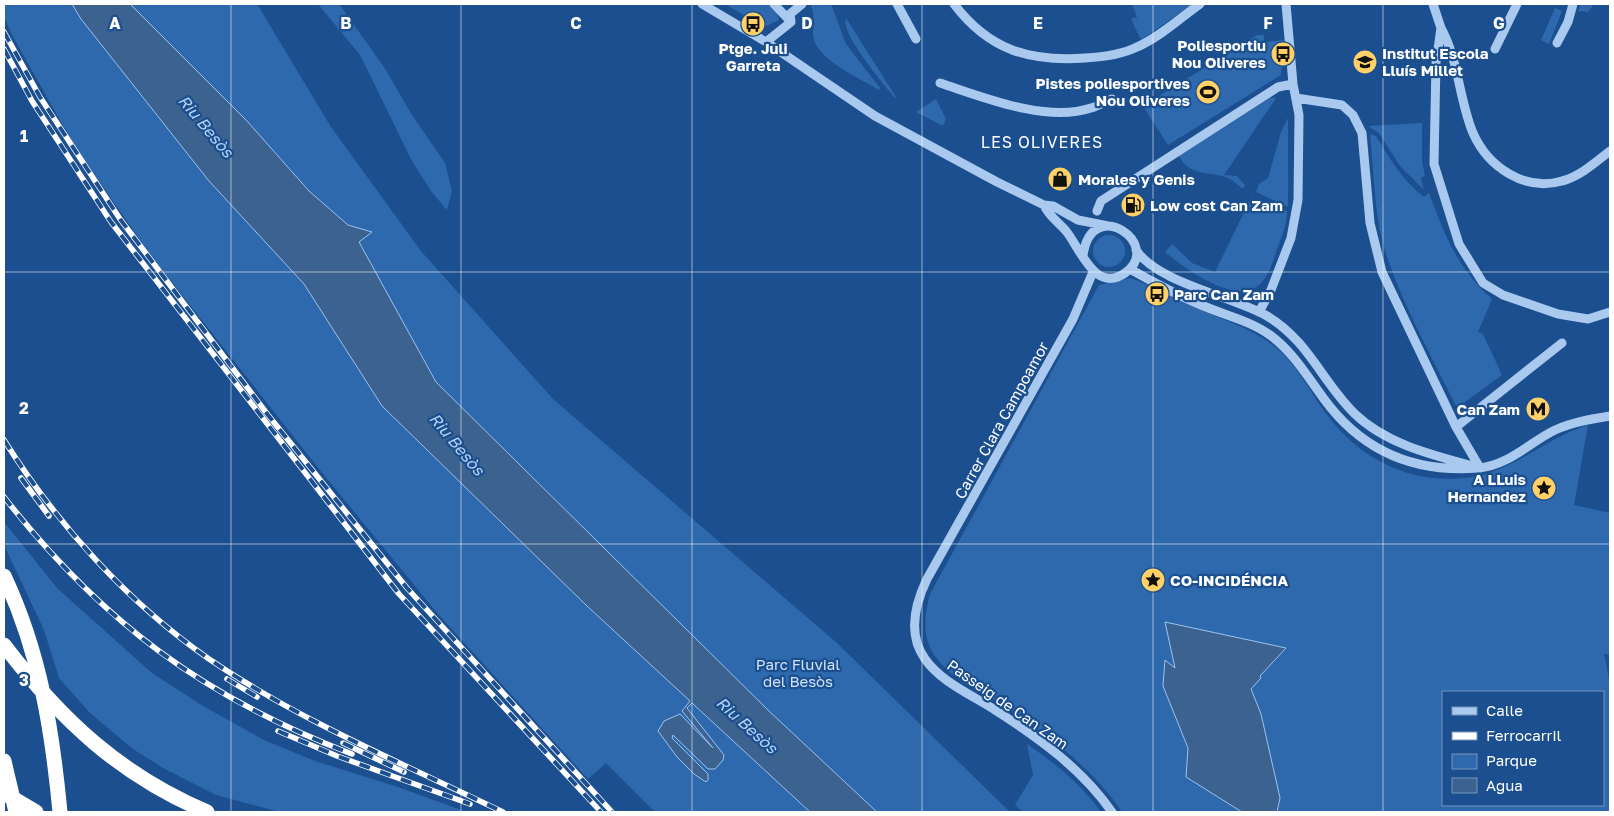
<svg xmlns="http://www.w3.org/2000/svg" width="1614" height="816" font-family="'Golos Text',sans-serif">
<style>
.green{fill:#2e69ad;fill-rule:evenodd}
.water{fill:#3c6290;stroke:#9cc4f0}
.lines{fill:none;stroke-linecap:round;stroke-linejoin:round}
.minor{stroke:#a9c9ee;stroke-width:9}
.highway{stroke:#fff;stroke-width:15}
.rail-casing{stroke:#fff;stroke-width:5.5}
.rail{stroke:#1b4f8f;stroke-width:4;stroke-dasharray:11;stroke-linecap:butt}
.grid{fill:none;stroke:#fff;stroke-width:1;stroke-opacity:0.55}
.labels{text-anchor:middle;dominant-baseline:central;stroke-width:4.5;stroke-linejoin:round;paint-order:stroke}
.poi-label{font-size:15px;font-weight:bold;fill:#fff;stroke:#1b4f8f;text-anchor:start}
.street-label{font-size:15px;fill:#fff;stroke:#1b4f8f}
.park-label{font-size:15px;fill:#cfe3fa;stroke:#1b4f8f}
.water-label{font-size:16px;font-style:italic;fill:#b5d3f5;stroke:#1b4f8f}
.neighbourhood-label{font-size:16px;letter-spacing:1px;fill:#fff;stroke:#1b4f8f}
.grid-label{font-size:16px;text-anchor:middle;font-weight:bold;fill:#fff;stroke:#1b4f8f;stroke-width:4.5;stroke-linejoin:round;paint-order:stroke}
</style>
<rect width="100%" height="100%" fill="#1b4f8f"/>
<path class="green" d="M4 4H72L81 19 209 181 304 284 382 406 587 606 810 812H655L606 763 588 779 438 614 319 469 149 253 74 145 12 35 4 17Z
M130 4H257L331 127 421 251 553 399 837 643 1010 812H877L769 711 436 382 359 242 371 232 348 225 309 191 247 121Z
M318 4H339L384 67 412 115 445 163 452 191 447 210 431 191 412 161 360 55Z
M725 4H771L777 12 779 20 764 27Z
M814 4H831L846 44 880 88 879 90C861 79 820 61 814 40 811 29 816 17 811 6Z
M1132 4H1193L1141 40 1131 19 1137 17Z
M1581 4H1594L1588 12 1578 11Z
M1555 8 1562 11 1549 44 1541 40Z
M846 18 896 97 895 98C884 85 839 32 846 18Z
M1257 35H1264V42L1284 40 1283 51 1273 58 1275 62H1282L1281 75 1168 145 1143 106Z
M1270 98H1276L1224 175 1237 176 1245 185 1243 189C1237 184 1229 177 1222 176 1205 172 1189 175 1179 156Z
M936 99 946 119 943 126 916 112Z
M1288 118V207L1256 192 1259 184 1268 178 1281 132Z
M1422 123V161L1425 176 1421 178 1424 190 1400 166 1379 133 1368 126Z
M1370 134 1376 136C1390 159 1402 180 1424 197L1429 193C1445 235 1457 268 1492 299L1478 332 1483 334 1502 375 1457 408C1431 355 1400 301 1383 244 1374 209 1374 171 1370 134Z
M1251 198 1287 211C1287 226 1281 238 1276 252 1273 263 1267 279 1258 286 1234 305 1183 267 1165 252L1172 244 1192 263 1215 272Z
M1093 251a16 16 0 1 1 32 0a16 16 0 1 1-32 0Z
M1131 278C1152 286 1172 298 1193 307 1221 319 1249 327 1274 346 1297 364 1310 392 1327 415 1362 461 1413 486 1472 477 1514 471 1549 436 1588 425L1574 505 1610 513V655L1604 654 1610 683V812H1122C1093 769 1049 736 1006 708 984 694 954 681 938 660 921 639 924 618 930 594L1099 285ZM1443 692H1603V805H1443Z
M4 522 58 589 152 673 203 706 264 740 315 761 395 786 467 812H280L216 795 163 768 133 749 90 713 59 678 44 630 4 545Z
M1027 744C1055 763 1082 785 1101 812H1023L1015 805 1033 775Z"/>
<path class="water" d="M72 4H130L247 121 309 191 348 225 372 232 359 242 436 382 769 711 877 812H810L692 703 687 708 724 755 723 760 715 769H708L673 735 672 738 708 774V780L706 782 694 774 677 757 658 731 664 721 680 714 713 748 682 711 690 701 587 606 382 406 304 284 209 181 81 19Z
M1165 622 1286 648 1260 676 1261 678 1251 689 1261 714 1280 798 1277 812H1242L1186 777 1188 748 1163 686 1165 660 1175 668Z"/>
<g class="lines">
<path class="minor" d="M702 4 766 42 875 116 997 182 1044 205 1053 206 1078 220 1108 226
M774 4 791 22
M897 4 916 39
M954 4C989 50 1029 62 1085 58 1103 57 1121 55 1137 47 1160 37 1180 18 1200 4
M1433 4 1441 28 1436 63 1434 164 1459 244 1483 283 1503 295 1558 314 1588 319 1610 312
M791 22 790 14 802 4
M1441 28C1459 61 1459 100 1473 133 1488 167 1525 192 1562 181 1579 177 1596 162 1610 151
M766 42 791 22
M1557 43 1568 22 1573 4
M1495 49 1517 4
M940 83C983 97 1046 123 1091 108 1098 106 1105 102 1112 99
M1296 98 1342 105 1353 115 1362 133 1370 223 1382 272 1456 427 1480 468
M1044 205C1048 215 1058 222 1066 231 1080 248 1095 294 1125 273 1165 245 1091 193 1083 256
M1097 211 1101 201 1278 87 1293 84
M1136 250C1158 283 1232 296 1267 316 1309 341 1322 382 1355 414 1386 444 1433 455 1473 466
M1130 269C1153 282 1176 295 1201 305 1224 315 1249 320 1270 335 1293 352 1307 376 1324 399 1362 451 1414 473 1478 468 1508 466 1530 442 1555 430 1573 422 1591 419 1610 416
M1093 272 1073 319 927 579C915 604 907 634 925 659 941 682 972 695 995 710 1039 738 1082 769 1112 812
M1259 312 1271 290 1291 238 1298 200 1299 115 1293 84 1286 4
M1456 427 1562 343"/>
<path class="highway" d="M4 576C40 653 52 728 60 812
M4 645C61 720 120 775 207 812
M4 761 16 812
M9 796 36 812"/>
<defs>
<path id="rail" d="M4 32 40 97 120 219 268 415 407 588 612 812
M4 49 32 101 111 222 399 594 601 812
M4 440C57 524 127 602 209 659 300 721 404 764 503 812
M21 478 49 516
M4 497C102 622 203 697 352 754
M227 679 257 697
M278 731 337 756 470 804
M343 743 404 772"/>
</defs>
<use href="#rail" class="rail-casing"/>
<use href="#rail" class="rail"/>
</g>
<path class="grid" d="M231 4V812M461 4V812M692 4V812M922 4V812M1153 4V812M1383 4V812M4 272H1610M4 544H1610"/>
<defs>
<symbol id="bus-disc" viewBox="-11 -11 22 22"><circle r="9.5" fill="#ffd166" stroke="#1b4f8f"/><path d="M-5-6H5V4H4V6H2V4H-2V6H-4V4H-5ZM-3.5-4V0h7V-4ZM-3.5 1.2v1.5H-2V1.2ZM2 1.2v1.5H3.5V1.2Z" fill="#111"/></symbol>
<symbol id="school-disc" viewBox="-11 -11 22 22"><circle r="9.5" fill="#ffd166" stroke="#1b4f8f"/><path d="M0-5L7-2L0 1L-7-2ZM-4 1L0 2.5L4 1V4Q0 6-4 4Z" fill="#111"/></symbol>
<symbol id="stadium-disc" viewBox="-11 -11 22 22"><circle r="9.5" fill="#ffd166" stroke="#1b4f8f"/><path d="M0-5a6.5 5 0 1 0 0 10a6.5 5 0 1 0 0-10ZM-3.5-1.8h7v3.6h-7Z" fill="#111"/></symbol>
<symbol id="shop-disc" viewBox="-11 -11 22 22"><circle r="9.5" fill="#ffd166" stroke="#1b4f8f"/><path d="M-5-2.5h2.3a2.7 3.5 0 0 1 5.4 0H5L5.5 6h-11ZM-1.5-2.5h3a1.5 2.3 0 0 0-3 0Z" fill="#111"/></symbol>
<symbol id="fuel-disc" viewBox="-11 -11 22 22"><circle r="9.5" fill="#ffd166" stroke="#1b4f8f"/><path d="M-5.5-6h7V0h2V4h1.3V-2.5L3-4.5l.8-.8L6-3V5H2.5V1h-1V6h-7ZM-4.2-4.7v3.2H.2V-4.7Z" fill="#111"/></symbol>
<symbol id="metro-disc" viewBox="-11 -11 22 22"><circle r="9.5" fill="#ffd166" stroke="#1b4f8f"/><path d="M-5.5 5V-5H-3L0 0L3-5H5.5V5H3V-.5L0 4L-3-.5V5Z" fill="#111"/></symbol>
<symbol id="sight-disc" viewBox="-11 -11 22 22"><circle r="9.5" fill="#ffd166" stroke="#1b4f8f"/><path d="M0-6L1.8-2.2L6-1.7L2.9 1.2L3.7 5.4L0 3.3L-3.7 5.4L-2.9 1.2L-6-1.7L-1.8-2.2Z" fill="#111"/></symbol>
</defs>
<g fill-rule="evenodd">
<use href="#bus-disc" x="739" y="10" width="28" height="28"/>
<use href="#bus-disc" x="1269" y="40" width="28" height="28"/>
<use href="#school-disc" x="1351" y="48" width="28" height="28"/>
<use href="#stadium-disc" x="1194" y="78" width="28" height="28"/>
<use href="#shop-disc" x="1046" y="165" width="28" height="28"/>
<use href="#fuel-disc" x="1119" y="191" width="28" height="28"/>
<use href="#bus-disc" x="1143" y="280" width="28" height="28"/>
<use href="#metro-disc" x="1524" y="395" width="28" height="28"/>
<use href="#sight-disc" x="1530" y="474" width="28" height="28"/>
<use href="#sight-disc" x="1139" y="566" width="28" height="28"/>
</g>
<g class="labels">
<g class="poi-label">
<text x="1266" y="45" text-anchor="end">Poliesportiu<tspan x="1266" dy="17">Nou Oliveres</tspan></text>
<text x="753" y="48" text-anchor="middle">Ptge. Juli<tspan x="753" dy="17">Garreta</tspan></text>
<text x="1382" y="53">Institut Escola<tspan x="1382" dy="17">Lluís Millet</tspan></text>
<text x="1190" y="83" text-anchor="end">Pistes poliesportives<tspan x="1190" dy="17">Nou Oliveres</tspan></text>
<text x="1078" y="179">Morales y Genis</text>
<text x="1150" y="205">Low cost Can Zam</text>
<text x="1174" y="294">Parc Can Zam</text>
<text x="1520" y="409" text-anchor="end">Can Zam</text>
<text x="1526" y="479" text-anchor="end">A LLuis<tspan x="1526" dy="17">Hernandez</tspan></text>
<text x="1170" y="580">CO-INCIDÉNCIA</text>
</g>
<g class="street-label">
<text transform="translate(1001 420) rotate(-61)">Carrer Clara Campoamor</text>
<text transform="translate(1008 704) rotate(35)">Passeig de Can Zam</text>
</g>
<g class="park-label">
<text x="798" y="664">Parc Fluvial<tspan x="798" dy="17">del Besòs</tspan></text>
</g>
<g class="water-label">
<text transform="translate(206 126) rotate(50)">Riu Besòs</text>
<text transform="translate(457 444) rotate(50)">Riu Besòs</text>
<text transform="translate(747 725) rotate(42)">Riu Besòs</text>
</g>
<g class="neighbourhood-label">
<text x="1042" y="142">LES OLIVERES</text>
</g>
</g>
<g class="grid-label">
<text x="115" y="29">A</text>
<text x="346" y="29">B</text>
<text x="576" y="29">C</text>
<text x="807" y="29">D</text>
<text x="1038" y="29">E</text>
<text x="1268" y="29">F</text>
<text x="1499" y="29">G</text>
<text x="24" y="142">1</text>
<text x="24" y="414">2</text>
<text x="24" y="686">3</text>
</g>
<rect width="1614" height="816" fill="none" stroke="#ffffff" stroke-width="10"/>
<rect x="1442" y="691" width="162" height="115" fill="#1b4f8f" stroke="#7695bc"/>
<rect x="1452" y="707" width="25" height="8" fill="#a9c9ee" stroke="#7695bc"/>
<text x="1486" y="716" font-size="15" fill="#ffffff">Calle</text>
<rect x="1452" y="732" width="25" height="8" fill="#ffffff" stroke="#7695bc"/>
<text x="1486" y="741" font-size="15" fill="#ffffff">Ferrocarril</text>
<rect x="1452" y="754" width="25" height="15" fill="#2e69ad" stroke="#7695bc"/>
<text x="1486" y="766" font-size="15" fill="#ffffff">Parque</text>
<rect x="1452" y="778" width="25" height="15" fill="#3c6290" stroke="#7695bc"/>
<text x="1486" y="791" font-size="15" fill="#ffffff">Agua</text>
</svg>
